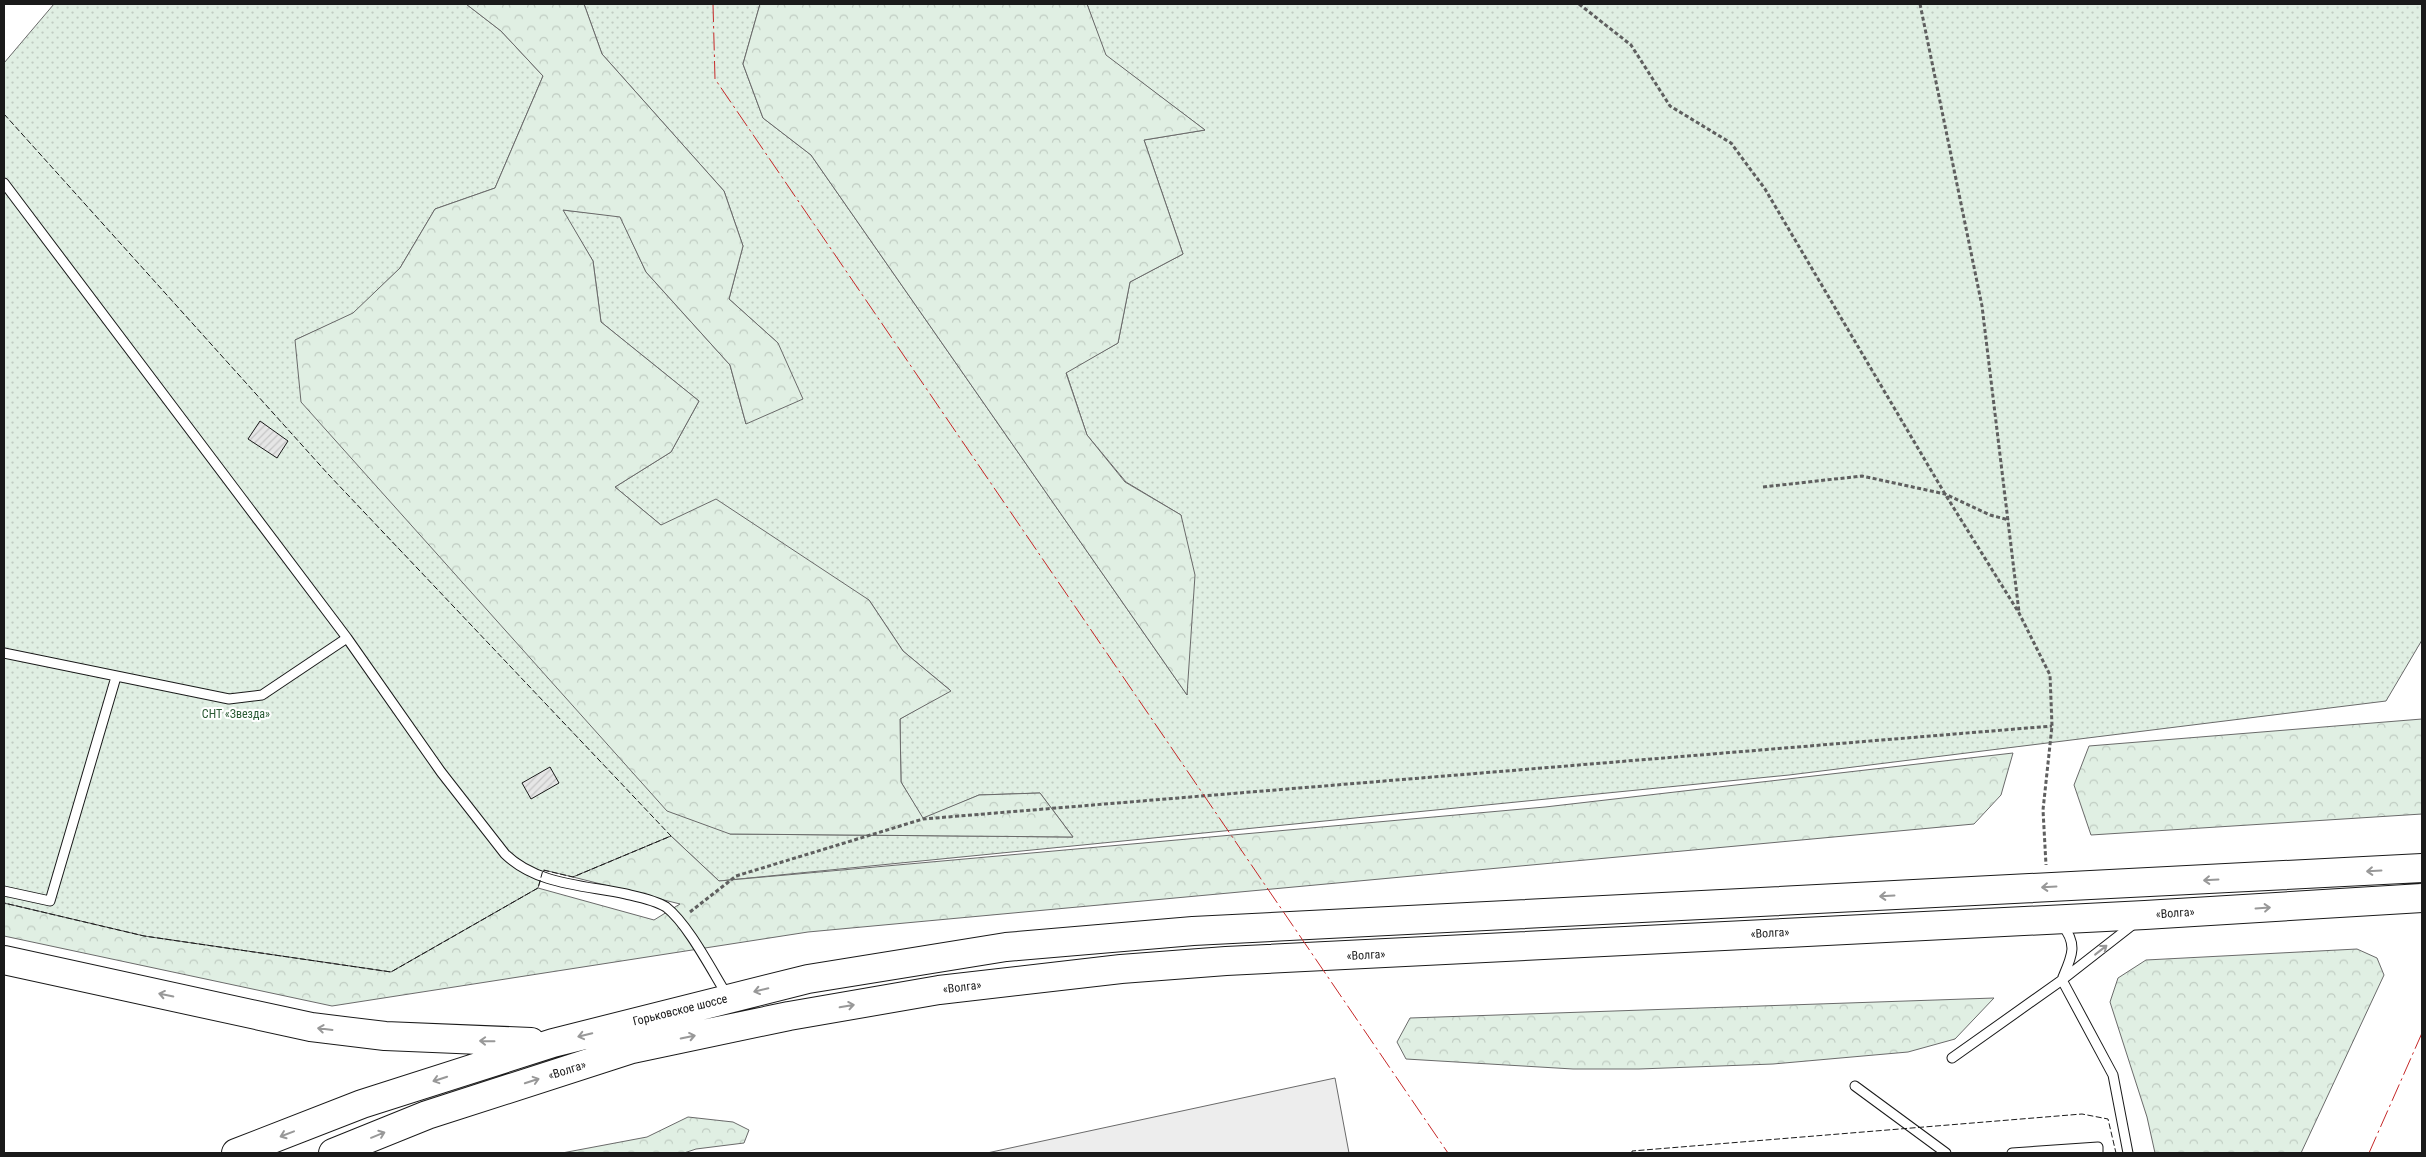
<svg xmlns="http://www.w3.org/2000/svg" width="2426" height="1157" font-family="'Roboto Condensed',sans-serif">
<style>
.grass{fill:url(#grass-dots);stroke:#6a6a6a}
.forest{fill:url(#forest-crowns);stroke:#6a6a6a}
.parking{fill:#ededed;stroke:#6a6a6a}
.building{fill:url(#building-hatch);stroke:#1a1a1a}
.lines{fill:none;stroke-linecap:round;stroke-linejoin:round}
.lane-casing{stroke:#1a1a1a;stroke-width:11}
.highway-casing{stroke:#1a1a1a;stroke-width:30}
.path{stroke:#5f5f5f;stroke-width:3;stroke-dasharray:4 2.5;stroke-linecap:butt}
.lane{stroke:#fff;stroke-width:9}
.highway{stroke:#fff;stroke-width:28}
.fence{stroke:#1a1a1a;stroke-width:1;stroke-dasharray:6 2.5;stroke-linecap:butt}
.power{stroke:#c62828;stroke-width:1;stroke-dasharray:18 4 2.5 4;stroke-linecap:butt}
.oneway{stroke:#989898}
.labels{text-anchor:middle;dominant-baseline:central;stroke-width:4;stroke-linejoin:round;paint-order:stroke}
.park-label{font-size:12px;fill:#2b5a34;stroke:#fff}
.street-label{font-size:12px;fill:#1a1a1a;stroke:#fff}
</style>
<defs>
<pattern id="grass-dots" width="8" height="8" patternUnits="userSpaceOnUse" patternTransform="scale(1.25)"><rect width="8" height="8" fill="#e0efe3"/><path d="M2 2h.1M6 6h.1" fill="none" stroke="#c0ccc2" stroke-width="1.8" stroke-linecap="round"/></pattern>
<pattern id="forest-crowns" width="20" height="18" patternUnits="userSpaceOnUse" patternTransform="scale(1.25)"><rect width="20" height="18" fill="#e0efe3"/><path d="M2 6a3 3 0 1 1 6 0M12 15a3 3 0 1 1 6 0" fill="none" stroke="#c0ccc2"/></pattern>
<pattern id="building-hatch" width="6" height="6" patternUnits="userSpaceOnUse" patternTransform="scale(1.25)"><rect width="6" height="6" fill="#e6e6e6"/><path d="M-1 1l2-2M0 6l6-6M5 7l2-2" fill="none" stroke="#c5c5c5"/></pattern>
</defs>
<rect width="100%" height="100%" fill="#fff"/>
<path class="grass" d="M54 4H466L501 31 543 76 495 188 435 209 400 268 353 314 295 340 730 834 1073 837 1040 793 979 795 923 819 901 782 900 719 950 690 903 651 869 600 661 525 615 487 671 452 699 401 601 322 593 261 562 210 620 216 646 272 730 365 746 424 778 343 729 299 743 246 724 191 602 54 584 4H760L743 64 763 118 811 155 1187 695 1181 515 1126 482 1087 435 1066 372 1118 343 1130 282 1183 254 1144 140 1205 130 1105 55 1087 4H2422V640L2386 701 1789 775 719 881 671 836 573 877 544 870 538 888 391 972 144 936 4 903V63Z"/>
<path class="forest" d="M466 4H584L602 54 724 191 743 246 729 299 778 343 803 399 746 424 730 365 646 272 620 217 563 210 593 261 601 322 699 401 671 452 615 487 661 525 716 499 869 600 903 651 951 691 900 719 901 782 923 818 979 795 1040 793 1073 837 730 834 667 811 301 402 295 340 353 313 400 268 435 209 495 188 543 76 501 31Z
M760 4H1087L1106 55 1205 130 1144 140 1183 254 1130 282 1118 343 1066 373 1087 435 1125 482 1181 515 1195 575 1187 695 811 155 763 118 743 64Z
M2422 719V814L2091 835 2074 785 2089 746Z
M2013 753 2001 795 1974 824 808 932 332 1006 4 936V903L144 936 391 972 538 888 654 920 680 904 573 877 671 836 719 881 1545 807Z
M2357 949 2377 958 2384 975 2301 1153H2155L2147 1117 2110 1002 2118 978 2146 960Z
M1994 998 1955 1039 1908 1052 1773 1064 1639 1069H1573L1406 1059 1397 1042 1410 1018Z
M688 1117 733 1122 749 1130 744 1143 696 1149 684 1153H562L647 1137Z"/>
<path class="parking" d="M1335 1078 1349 1153H987Z"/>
<path class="building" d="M260 421 288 441 277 458 248 439Z
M550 767 559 783 531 799 522 783Z"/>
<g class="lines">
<defs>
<path id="lane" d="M4 183 347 638 441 772 505 854C537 885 584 885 626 894 639 897 655 900 666 907 688 924 712 971 727 995
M4 653 229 699 262 695 347 638
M4 891 50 901 116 677
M2062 925C2078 944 2072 956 2063 977
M2062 980 2113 1075 2128 1153
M1952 1058 2062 980 2135 923
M1855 1086 1946 1153
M2012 1153 2098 1147V1153"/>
<path id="highway" d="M4 960 311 1027 385 1036 531 1042
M236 1153 362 1104 553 1043 808 979 1006 947 1193 931 2422 868
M333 1153 427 1115 632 1049 789 1016 939 990 1121 969 1226 961 2145 915 2422 898"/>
</defs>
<use href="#lane" class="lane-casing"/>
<use href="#highway" class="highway-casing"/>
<path class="path" d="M1579 4 1631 45 1670 106 1731 143 1765 189 1945 494 2019 613 2050 675 2052 726 2043 810 2046 865
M1920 4 1982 306 2019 612
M1763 487 1862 476 1945 494 1990 515 2009 520
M690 912 736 876 923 819 2052 726"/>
<use href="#lane" class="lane"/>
<use href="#highway" class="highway"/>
<path class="fence" d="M4 114 328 474 671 836 573 877 543 870 538 888 391 972 144 936 4 903
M1632 1153V1151L2082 1114 2108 1119 2116 1153"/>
<path class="power" d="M713 4 715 79 1448 1153
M2369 1153 2422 1033"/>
</g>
<defs><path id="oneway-shaft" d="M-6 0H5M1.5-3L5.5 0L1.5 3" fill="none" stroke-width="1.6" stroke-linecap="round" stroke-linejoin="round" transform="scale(1.25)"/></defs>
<g class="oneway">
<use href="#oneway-shaft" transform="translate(2374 871) rotate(177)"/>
<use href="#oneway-shaft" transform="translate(2211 880) rotate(177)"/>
<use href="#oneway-shaft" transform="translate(2049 887) rotate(177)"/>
<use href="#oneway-shaft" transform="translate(1887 896) rotate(177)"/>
<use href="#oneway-shaft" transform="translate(2263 908) rotate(-4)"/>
<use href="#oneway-shaft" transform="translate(2101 950) rotate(-38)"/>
<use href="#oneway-shaft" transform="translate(761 990) rotate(167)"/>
<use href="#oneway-shaft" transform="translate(166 995) rotate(-168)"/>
<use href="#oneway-shaft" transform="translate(847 1006) rotate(-10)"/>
<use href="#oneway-shaft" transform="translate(325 1029) rotate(-173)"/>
<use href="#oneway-shaft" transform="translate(585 1035) rotate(166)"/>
<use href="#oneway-shaft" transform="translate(688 1037) rotate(-12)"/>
<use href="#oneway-shaft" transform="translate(487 1041) rotate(-179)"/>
<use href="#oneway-shaft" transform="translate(440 1079) rotate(162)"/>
<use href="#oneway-shaft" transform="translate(532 1081) rotate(-18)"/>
<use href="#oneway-shaft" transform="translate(287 1134) rotate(159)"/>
<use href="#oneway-shaft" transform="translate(378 1135) rotate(-22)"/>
</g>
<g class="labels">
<g class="park-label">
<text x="236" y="714">СНТ «Звезда»</text>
</g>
<g class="street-label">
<text transform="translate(2175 913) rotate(-4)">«Волга»</text>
<text transform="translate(1770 933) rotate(-3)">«Волга»</text>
<text transform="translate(1366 955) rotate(-3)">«Волга»</text>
<text transform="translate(962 987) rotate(-7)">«Волга»</text>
<text transform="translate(680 1010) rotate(-14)">Горьковское шоссе</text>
<text transform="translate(567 1070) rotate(-18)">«Волга»</text>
</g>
</g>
<rect width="2426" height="1157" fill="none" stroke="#1a1a1a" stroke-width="10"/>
</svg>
